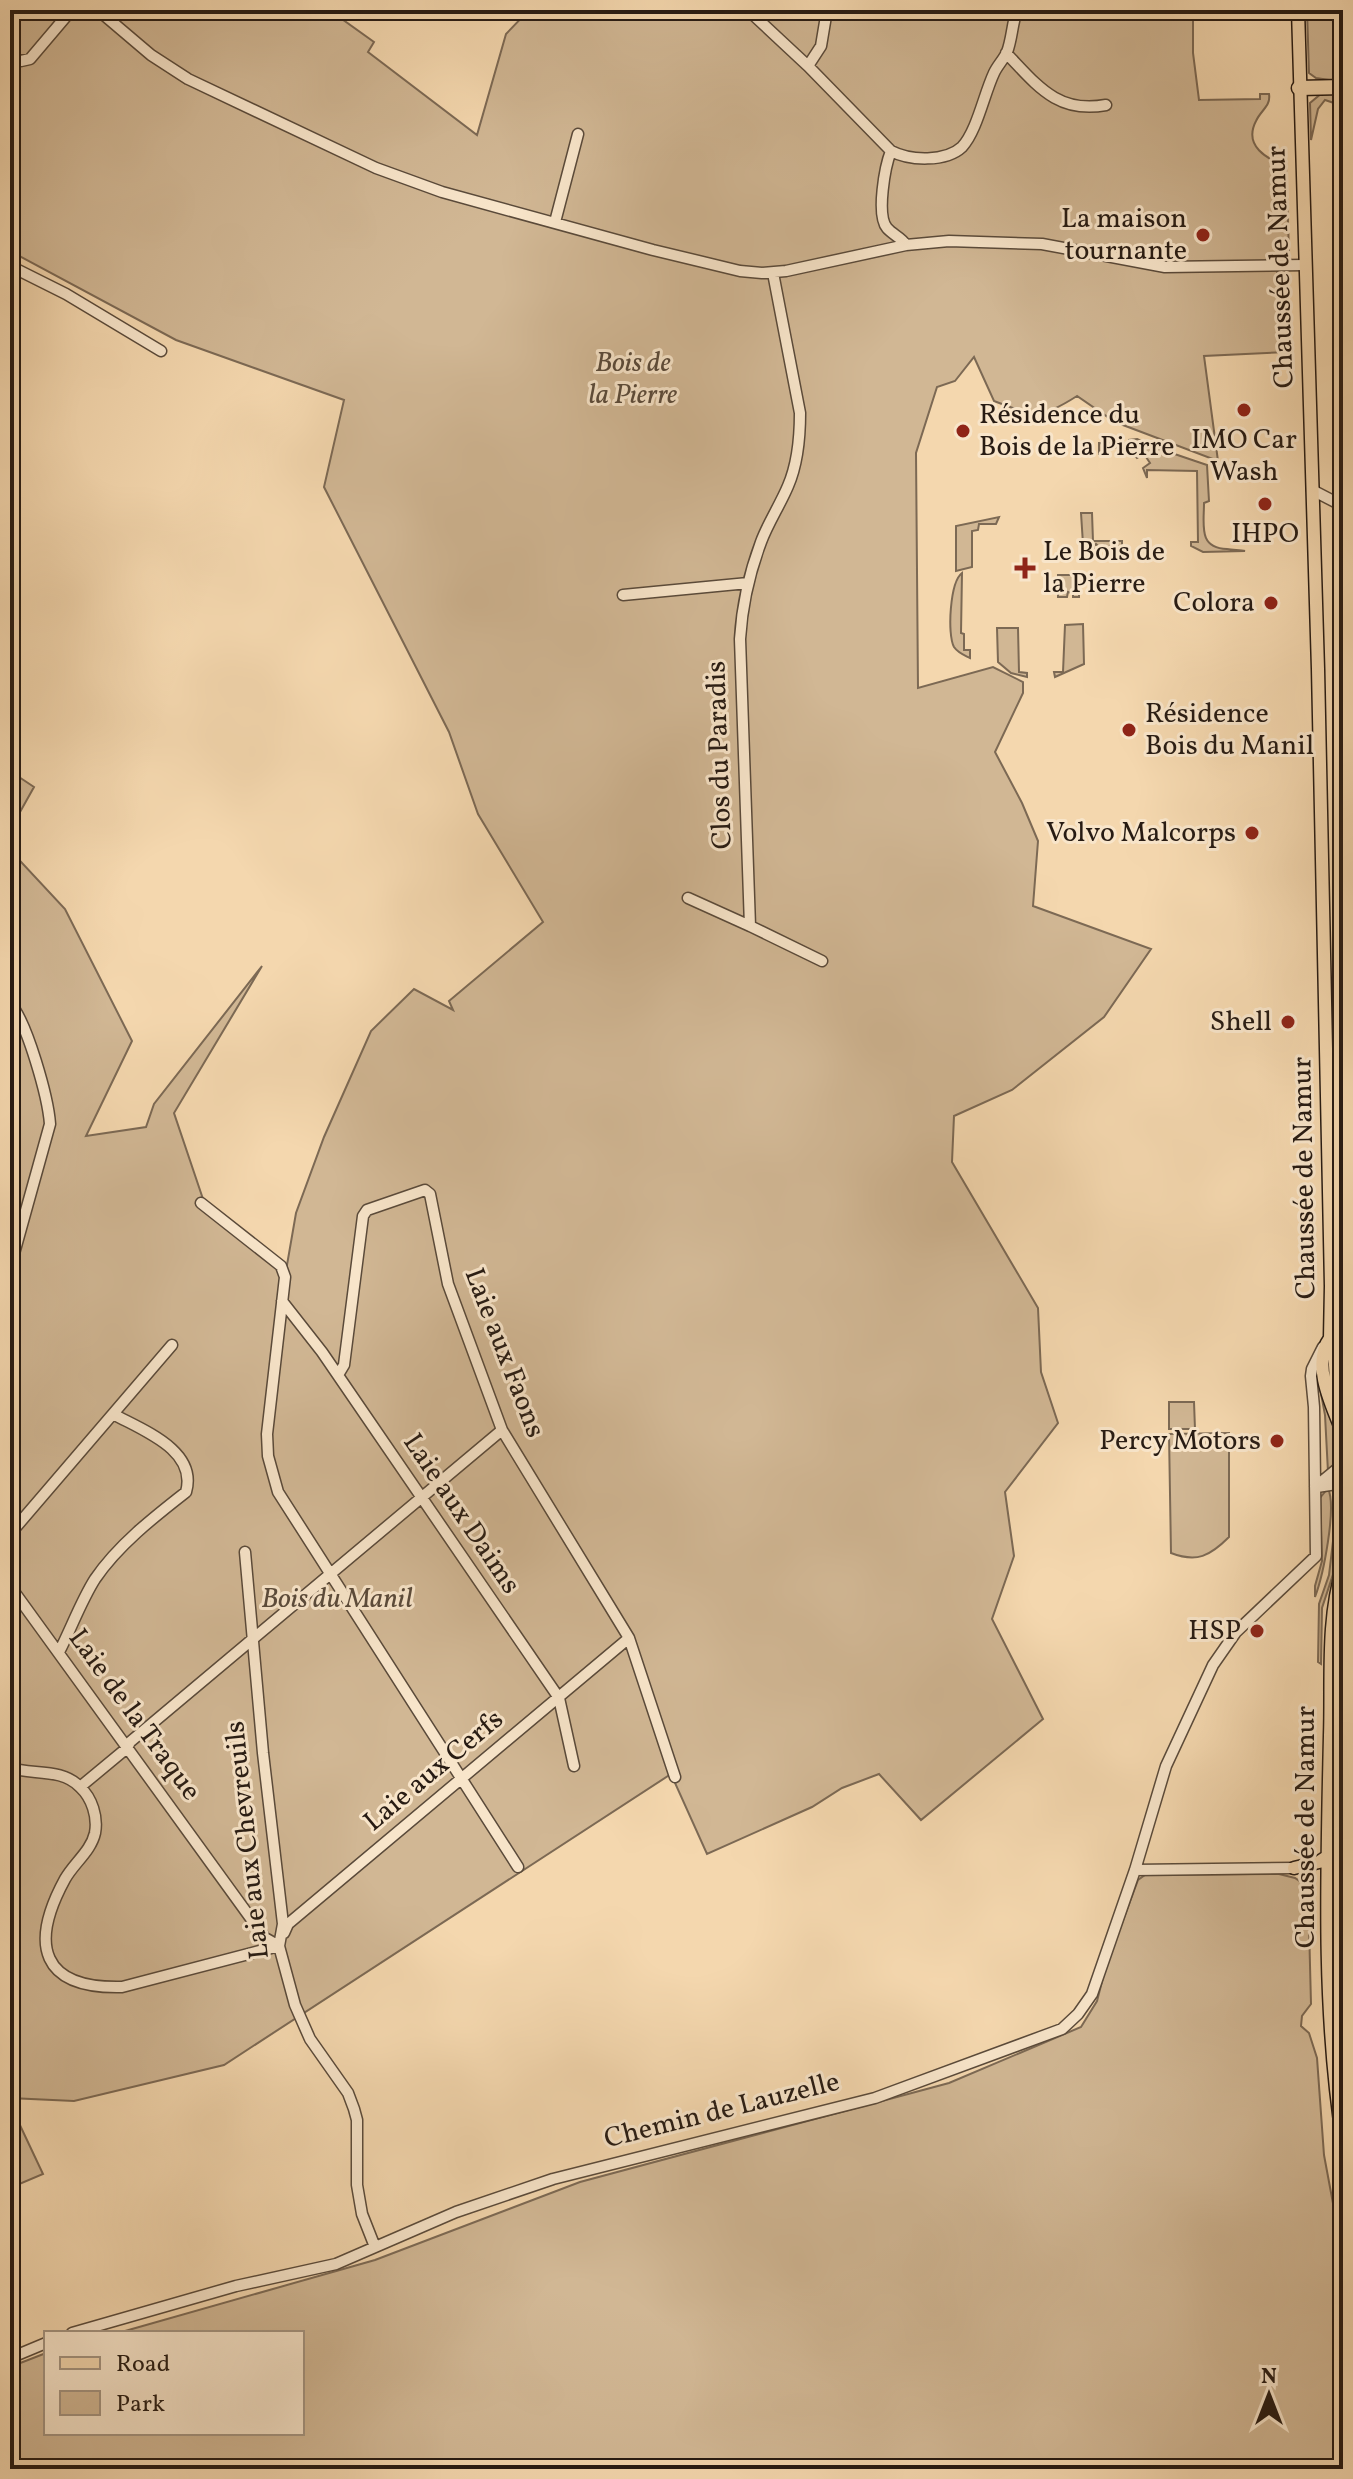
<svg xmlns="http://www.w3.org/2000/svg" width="1353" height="2479" font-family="Vollkorn,serif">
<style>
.green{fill:#d1b794;stroke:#7c6954;stroke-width:2}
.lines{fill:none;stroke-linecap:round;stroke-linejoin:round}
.minor-casing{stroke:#5a4a3a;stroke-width:13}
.major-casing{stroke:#271b13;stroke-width:15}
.highway-casing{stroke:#271b13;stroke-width:17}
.minor{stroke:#f8e5ca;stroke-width:10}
.major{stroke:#f4d7ae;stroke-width:12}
.highway{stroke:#f4d7ae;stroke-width:14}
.poi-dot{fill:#8f2418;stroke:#f8e5ca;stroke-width:3}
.labels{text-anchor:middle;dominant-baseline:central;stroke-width:6;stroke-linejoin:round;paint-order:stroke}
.poi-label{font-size:28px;fill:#271b13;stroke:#f8e5ca;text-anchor:end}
.street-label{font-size:28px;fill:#271b13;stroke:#f8e5ca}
.park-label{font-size:28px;font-style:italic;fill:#5a4a3a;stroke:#f8e5ca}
</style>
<rect width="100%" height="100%" fill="#f4d7ae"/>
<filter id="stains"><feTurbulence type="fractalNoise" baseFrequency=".0025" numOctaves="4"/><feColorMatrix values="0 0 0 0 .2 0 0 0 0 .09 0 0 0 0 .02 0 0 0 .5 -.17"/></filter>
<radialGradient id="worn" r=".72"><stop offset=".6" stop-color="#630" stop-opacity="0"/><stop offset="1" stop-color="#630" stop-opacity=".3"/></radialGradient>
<path class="green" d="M10 10H336L335 14 374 42 368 52 477 135 506 34 529 10H1193V53L1199 100 1260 99V94H1269C1271 106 1261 110 1256 121 1243 146 1267 159 1286 166L1289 251 1287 257 1277 261V273H1285L1286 278 1288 352 1204 356 1218 461 1115 422 1077 396C1041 419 1033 416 994 401L974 357 955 381 937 387 916 453 918 688 993 667 1023 682V693L995 752 1022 803 1038 841 1033 906 1151 949 1104 1017 1012 1090 954 1116 952 1162 1038 1308 1041 1372 1058 1423 1005 1492 1014 1556 992 1619 1043 1719 921 1820 879 1774 842 1788 812 1807 707 1854 671 1774 224 2065 74 2101 10 2098V850L65 909 132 1041 86 1136 146 1127 154 1104 262 966 174 1113 203 1199 287 1265 296 1213 324 1137 371 1031 414 989 453 1010 449 1001 543 922 478 814 449 732 324 487 344 400 176 340 10 251Z
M1307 10H1343V82L1316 78 1309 73Z
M1343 91V106L1325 100 1318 109 1311 140 1310 103 1322 93Z
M1137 439 1151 446 1207 465 1209 501 1204 503C1204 525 1198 548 1227 549 1234 550 1241 550 1245 551L1203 552 1191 546V542H1198L1197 471 1147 470V478L1143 468 1150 463 1144 454 1137 458 1126 447 1103 448 1106 454H1099V443L1129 444V440Z
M1081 513H1092L1093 541H1122V552L1112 544 1108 548 1104 545 1100 548 1096 544 1093 547 1097 552H1090L1083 544Z
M999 517 996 524H979L978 530 972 531V567L956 571V526Z
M962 573 961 633 964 634V650H970V658C964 655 958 653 954 647 947 634 950 582 962 573Z
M1058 575H1079V597H1073V593L1068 592 1067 597H1058Z
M1083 624 1084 664 1055 677 1054 672H1063L1065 625Z
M997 628H1018L1019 672 1027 673V677L1011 673 998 662Z
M10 771 34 787 10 830Z
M1320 1388 1343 1445 1339 1462 1328 1472 1325 1415Z
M1169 1402H1194L1195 1429H1169Z
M1229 1433V1537C1210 1556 1197 1563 1171 1553L1169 1434Z
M1335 1486 1343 1488V1544L1322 1608 1321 1664 1318 1662 1319 1604 1329 1575 1338 1499Z
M1328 1488C1337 1508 1323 1576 1315 1597V1586L1322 1561 1320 1498Z
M1279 1874 1295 1878 1308 1887 1311 2004 1302 2016 1301 2026 1309 2033 1317 2058 1324 2155 1343 2257V2469H10V2367L46 2353V2433H302V2333H118L375 2260 580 2182 949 2083 1081 2027 1097 2001 1106 1966 1138 1880 1145 1875Z
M10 2104 43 2174 10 2188Z"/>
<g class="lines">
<defs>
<path id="minor" d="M98 10 151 55 188 79 376 168 442 192 653 250 740 271 762 273 786 271 906 245 949 241 1042 244 1165 267 1304 265
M748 10 808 66 891 151C885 166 876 215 887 228 893 235 901 237 906 245
M1006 53C1037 85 1057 114 1106 105
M10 58 21 61 30 59 69 13 76 10
M808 66 821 46 827 10
M891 151C910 161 946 162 962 147 977 131 984 94 994 73 997 66 1004 59 1007 52 1012 39 1012 24 1017 10
M555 222 578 134
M10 266 66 294 161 351
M1312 490 1343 506
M623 595 748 583
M688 898 750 926 740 639C742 606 749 574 761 542 768 523 780 505 788 486 798 463 800 438 800 413L773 273
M750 926 822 961
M10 1003C27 1022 48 1097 50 1124L10 1268
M201 1203 281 1266 285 1277 267 1434 268 1456 278 1492 518 1867
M282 1301 322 1352 559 1698 574 1766
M338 1375 344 1365 363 1216 367 1210 425 1190 430 1194 448 1284 502 1430 629 1638 675 1777
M1315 1487 1343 1464
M1317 1487 1343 1483
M10 1534 172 1345
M245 1552 263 1753 283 1924 279 1946 295 2005 310 2039 348 2093 354 2109 357 2120V2185L362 2214 375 2247
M10 1586 265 1938 279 1946
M59 1652C71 1629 81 1601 95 1579 118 1545 154 1517 186 1492 198 1450 142 1430 113 1414
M10 1768C33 1775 62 1768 80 1787 92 1798 98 1817 95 1833 91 1851 74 1863 65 1879 29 1945 41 1989 122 1987L279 1946
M80 1787 127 1748 130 1742 502 1430
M1135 1870 1294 1868
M284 1933 288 1924 629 1638
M72 2333 236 2286 336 2264 456 2212 553 2179 875 2098 1062 2029 1078 2014 1092 1994 1135 1870 1166 1766 1213 1665 1236 1632 1316 1556 1314 1407 1311 1376 1312 1369 1323 1347
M10 2358 46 2343"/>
<path id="major" d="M1298 10 1318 669 1331 1286 1330 1338 1334 1347 1336 1383 1343 1403
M1330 1338C1311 1364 1332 1406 1343 1433
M1343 1567C1326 1621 1332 1681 1330 1736 1327 1871 1322 2009 1343 2142
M1343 1724 1341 1935 1343 2007
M1294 1868 1319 1862 1328 1856"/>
<path id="highway" d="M1299 88 1343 87"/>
</defs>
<use href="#minor" class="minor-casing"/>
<use href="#major" class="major-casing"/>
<use href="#highway" class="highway-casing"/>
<use href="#minor" class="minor"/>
<use href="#major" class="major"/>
<use href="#highway" class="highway"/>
</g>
<g class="poi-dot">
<circle cx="1203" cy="235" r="8"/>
<circle cx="1244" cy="410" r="8"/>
<circle cx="963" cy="431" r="8"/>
<circle cx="1265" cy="504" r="8"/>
<path d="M1021 556h8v8h8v8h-8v8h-8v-8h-8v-8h8z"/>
<circle cx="1271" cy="603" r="8"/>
<circle cx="1129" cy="730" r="8"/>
<circle cx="1252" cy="833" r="8"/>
<circle cx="1288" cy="1022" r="8"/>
<circle cx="1277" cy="1441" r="8"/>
<circle cx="1257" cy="1631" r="8"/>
</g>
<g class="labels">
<g class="poi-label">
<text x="1187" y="219">La maison<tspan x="1187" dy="32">tournante</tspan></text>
<text x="979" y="415" text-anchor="start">Résidence du<tspan x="979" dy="32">Bois de la Pierre</tspan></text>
<text x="1244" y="440" text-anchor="middle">IMO Car<tspan x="1244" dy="32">Wash</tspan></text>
<text x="1265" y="534" text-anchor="middle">IHPO</text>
<text x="1043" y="552" text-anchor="start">Le Bois de<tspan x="1043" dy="32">la Pierre</tspan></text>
<text x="1255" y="603">Colora</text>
<text x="1145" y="714" text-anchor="start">Résidence<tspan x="1145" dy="32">Bois du Manil</tspan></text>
<text x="1236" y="833">Volvo Malcorps</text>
<text x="1272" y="1022">Shell</text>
<text x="1261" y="1441">Percy Motors</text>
<text x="1241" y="1631">HSP</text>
</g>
<g class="street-label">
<text transform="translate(1281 267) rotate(-92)">Chaussée de Namur</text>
<text transform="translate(720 755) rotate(-92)">Clos du Paradis</text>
<text transform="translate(1305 1178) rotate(-91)">Chaussée de Namur</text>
<text transform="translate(504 1353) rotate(69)">Laie aux Faons</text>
<text transform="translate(461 1514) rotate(56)">Laie aux Daims</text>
<text transform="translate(134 1715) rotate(54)">Laie de la Traque</text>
<text transform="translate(434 1771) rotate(-40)">Laie aux Cerfs</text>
<text transform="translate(1306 1827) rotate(-90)">Chaussée de Namur</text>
<text transform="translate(248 1840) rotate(-96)">Laie aux Chevreuils</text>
<text transform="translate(722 2111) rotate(-14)">Chemin de Lauzelle</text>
</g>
<g class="park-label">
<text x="633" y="363">Bois de<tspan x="633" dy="32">la Pierre</tspan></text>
<text x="337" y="1599">Bois du Manil</text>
</g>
</g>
<rect width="1353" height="2479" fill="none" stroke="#f4d7ae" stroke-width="40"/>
<rect x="12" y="12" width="1329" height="2455" fill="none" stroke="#271b13" stroke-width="4"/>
<rect x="20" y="20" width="1313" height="2439" fill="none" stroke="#271b13" stroke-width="2"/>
<rect x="44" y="2331" width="260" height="104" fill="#f8e5ca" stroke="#a49481" stroke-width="2"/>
<rect x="60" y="2357" width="40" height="12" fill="#f4d7ae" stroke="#a49481" stroke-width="2"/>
<text x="116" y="2371" font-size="24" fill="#271b13">Road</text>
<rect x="60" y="2391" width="40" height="24" fill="#d1b794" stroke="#a49481" stroke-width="2"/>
<text x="116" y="2411" font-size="24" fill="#271b13">Park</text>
<g transform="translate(1269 2395)" stroke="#f8e5ca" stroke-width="6" paint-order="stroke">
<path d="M0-6L14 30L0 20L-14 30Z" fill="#271b13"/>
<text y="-12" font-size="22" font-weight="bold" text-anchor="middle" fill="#271b13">N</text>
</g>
<rect width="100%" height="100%" filter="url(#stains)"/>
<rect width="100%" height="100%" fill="url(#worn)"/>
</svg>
